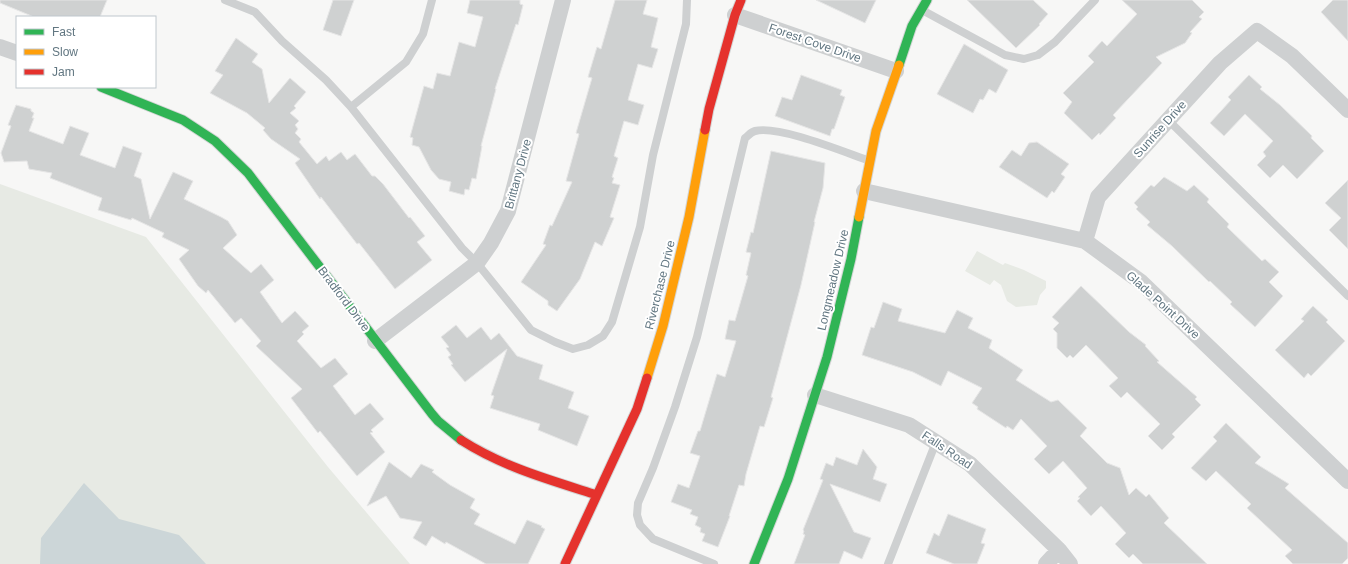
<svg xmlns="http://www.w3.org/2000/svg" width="1348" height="564" font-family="Helvetica,sans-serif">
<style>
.green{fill:#e7eae4}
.water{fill:#ccd6d8}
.building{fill:#cfd1d1;stroke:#e6e6e6}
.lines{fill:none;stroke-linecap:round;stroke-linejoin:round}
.fast-casing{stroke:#d3d5d5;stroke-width:11}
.slow-casing{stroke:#d3d5d5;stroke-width:11}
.jam-casing{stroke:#d3d5d5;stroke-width:11}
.lane{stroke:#ced0d1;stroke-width:8}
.street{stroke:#ced0d1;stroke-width:16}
.fast{stroke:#30b455;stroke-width:9}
.slow{stroke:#ff9f0a;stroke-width:9}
.jam{stroke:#e5322d;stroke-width:9}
.labels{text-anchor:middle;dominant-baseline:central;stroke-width:4;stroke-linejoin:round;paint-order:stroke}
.street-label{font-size:12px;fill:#617681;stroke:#fff}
</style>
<rect width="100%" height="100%" fill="#f7f7f6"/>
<path class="green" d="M0 184 146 237 328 467 410 564H0Z
M977 251 1003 265 1005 263 1024 270 1046 281V288L1040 295 1037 305 1016 307 1007 301 1001 285 994 280 990 285 965 271Z"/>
<path class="water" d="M84 483 119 519 179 535 206 564H40L41 538Z"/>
<path class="building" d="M0 0H107L100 17H34L0 3Z
M333 0H354L341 36 323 30Z
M470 0H520V4L523 5 518 25 516 24 495 89H496L481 146H482L476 179 472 178 469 190 465 189 464 195 449 191 451 182 439 179 431 170 419 147 412 145 413 138 410 137 424 86 433 89 437 73 450 76 459 42 475 47 483 17 467 13Z
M615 0H647L643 14 658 18 651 47 658 49 652 68 638 64 628 100 644 105 638 125 624 121 614 156 618 158 612 177 614 178 612 183 620 185 610 217 614 218 602 246 595 242 580 279 557 311 548 305V301L521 282 546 245 543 244 550 225 552 226 572 182 566 181 579 134 576 133 592 78 588 77 597 47 601 49Z
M816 0H876L865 23Z
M967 0H1033L1048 14 1039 24 1040 25 1016 48Z
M1122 0H1192L1204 12 1199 17 1202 19 1190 32 1192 33 1185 43 1156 57 1162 63 1113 115 1116 118 1100 135 1099 133 1092 140 1064 113 1072 102 1063 93 1094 62 1088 56 1102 41 1107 46 1137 14Z
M1333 0H1348V41L1321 12Z
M236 38 258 54 252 62 262 69 269 103 290 78 306 92 294 106 296 108 290 113 299 121 295 125 298 129 295 133 301 139 299 142 317 164 326 156 329 161 341 152 347 160 355 154 372 176H375L383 184 409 218 410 217 425 236 417 242 432 260 395 289 359 243 357 244 321 197 320 199 315 192 295 163 300 159 271 139 263 130 265 128 247 113 210 93 223 75 215 71Z
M964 44 1008 70 996 93 989 89 983 100 980 99 973 113 937 94Z
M801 75 842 90 840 95 845 97 834 129H832L830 136 775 116 782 97 792 100Z
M1249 75 1262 87 1260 89 1280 105 1312 136 1311 138 1324 151 1297 179 1283 165 1270 178 1257 165 1266 156 1263 152 1273 141 1245 114 1224 136 1210 123 1231 100 1228 97Z
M16 105 31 109V111L34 113 32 118H34L29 131 63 144 70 126 89 133 80 155 115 168 123 146 142 153 134 176 141 179 150 219 173 172 193 181 184 199 221 217 228 221 237 235 223 248 251 273 261 264 274 280 260 292 282 323 295 311 309 326 302 332 304 334 297 341 321 368 335 358 348 374 333 386 355 415 370 403 384 419 371 430 373 432 370 433 385 452 357 476 320 431 318 433 291 398 302 389 256 346 261 341 241 318 235 323 208 290 206 293 198 286 179 259 189 250 162 237 164 233 132 218 131 220 98 210 102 198 50 178 52 173 29 169 27 161 4 162 1 153 11 126 8 125Z
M1037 142 1069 164 1061 174 1065 177 1054 193 1052 191 1047 198 999 167 1012 150 1021 156 1029 143Z
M771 151 825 163 823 188 814 222H815L801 285 771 397 773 398 764 427 760 426 746 474 744 486 739 485 729 516H730L718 547 702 541 705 534 700 532 701 528 695 525 698 517 690 514 692 510 671 502 678 484 689 488 700 456 690 453 698 431H700L717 374 725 377 736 341 725 339 729 320 735 321 748 276 746 275 751 253 746 252 751 232 753 233Z
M1164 177 1187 191 1194 185 1209 199 1207 202 1229 224 1227 227 1262 261 1265 259 1279 272 1269 282 1283 296 1255 327 1230 304 1232 302 1210 281 1209 282 1172 246 1147 225 1150 222 1136 209 1138 207 1134 203 1151 185 1154 187Z
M1348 180V249L1329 230 1341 218 1325 203Z
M1081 286 1129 332 1146 345 1145 346 1159 361 1157 362 1197 397 1195 399 1201 405 1172 434 1175 437 1162 450 1148 436 1160 424 1127 392 1121 398 1109 386 1118 378 1086 345 1073 358 1070 355 1067 358 1057 348V333L1053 329 1059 323 1052 317Z
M883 302 902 309 898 321 945 333 957 310 973 318 968 328 992 340 989 348 1023 370 1016 380 1051 402 1058 400 1087 428 1080 436 1107 463 1120 468 1129 495 1136 488 1146 497 1149 494 1169 518 1164 523 1207 564H1143L1133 554 1129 558 1115 544 1126 533 1101 506 1091 516 1077 501 1080 498 1078 497 1087 488 1063 461 1049 474 1034 459 1047 446 1021 419 1013 430 1007 426 1006 428 977 409 978 407 972 403 982 388 948 371 941 386 913 372 862 355 871 327 874 328Z
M1313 306 1328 320 1326 322 1345 341 1311 376 1308 373 1304 378 1275 350 1304 321 1301 319Z
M456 325 467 338 481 327 491 340 499 333 517 356 543 365 539 379 574 392 568 408 589 416 577 446 538 430 540 424 490 408 494 396 491 395 507 349 465 382 451 365 453 364 448 357 451 355 446 348 449 347 441 337Z
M1226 423 1261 457 1255 463 1289 484 1285 488 1348 543V558L1342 564H1293L1285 556 1292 550 1247 508 1251 504 1216 471 1206 481 1191 468 1217 441 1213 437Z
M863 449 877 467 873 479 887 484 880 502 830 484 854 532 871 538 862 559 844 551 839 564H794L805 535 803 534 804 531 803 530 823 480 820 479 826 463 833 466 836 457 857 465Z
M389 462 411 478 421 464 434 470 432 472 450 485 475 499 470 508 480 514 474 524 515 544 527 520 542 526 541 527 545 529 528 564H486L446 542 445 544 432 536 426 546 413 538 422 522 400 518 386 496 367 506Z
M948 514 986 529 981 543 985 544 977 564H954L926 553 934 533 939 536Z"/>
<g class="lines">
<defs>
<path id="fast" d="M899 65 912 26 927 0
M101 87 183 120 215 141 248 173 432 414 438 421 461 440
M754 564 788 479 827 357 851 259 859 217"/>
<path id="slow" d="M859 217 876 131 899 65
M647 378 663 326 689 217 705 130"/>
<path id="jam" d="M705 130 709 109 735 15 741 0
M461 440C503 467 550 480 597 495
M565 564 637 409 647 378"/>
</defs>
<use href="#fast" class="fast-casing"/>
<use href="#slow" class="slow-casing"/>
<use href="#jam" class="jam-casing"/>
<path class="lane" d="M225 0 255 12 282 41 326 80 351 107 406 62 423 34 432 0
M922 10 1005 55 1024 59 1038 55 1055 42 1095 0
M351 107 462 248 477 263 531 330 555 342 573 349 588 345 603 336 612 322 640 227 653 155 686 24 687 0
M1168 120 1348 296
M714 564 653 539 640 525 637 515 638 503 653 468 675 407 697 337 745 138C748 136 751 132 755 131 779 125 844 152 870 161
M888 564 936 442"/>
<path class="street" d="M735 15 896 71
M0 47 17 53
M864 191 1085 241 1141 282 1348 481
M1085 241 1098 197 1220 63 1257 31 1292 56 1348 110
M375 341 477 263 491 243 508 211 563 0
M815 395 909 425 970 464 1059 550 1070 564
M1046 564 1059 550"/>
<use href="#fast" class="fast"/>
<use href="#slow" class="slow"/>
<use href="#jam" class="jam"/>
</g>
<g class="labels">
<g class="street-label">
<text transform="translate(815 43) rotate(19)">Forest Cove Drive</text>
<text transform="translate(1160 129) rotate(-48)">Sunrise Drive</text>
<text transform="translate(518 174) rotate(-75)">Brittany Drive</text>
<text transform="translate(833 280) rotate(-77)">Longmeadow Drive</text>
<text transform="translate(660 285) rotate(-76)">Riverchase Drive</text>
<text transform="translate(344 299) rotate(53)">Bradford Drive</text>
<text transform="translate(1163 305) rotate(42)">Glade Point Drive</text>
<text transform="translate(947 450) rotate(34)">Falls Road</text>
</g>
</g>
<rect x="16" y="16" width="140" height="72" fill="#ffffff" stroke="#c0c8cd"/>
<rect x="24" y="29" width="20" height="6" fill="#30b455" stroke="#c0c8cd"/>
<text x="52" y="36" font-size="12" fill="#617681">Fast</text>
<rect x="24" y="49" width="20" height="6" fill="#ff9f0a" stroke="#c0c8cd"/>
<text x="52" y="56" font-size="12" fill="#617681">Slow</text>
<rect x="24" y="69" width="20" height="6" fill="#e5322d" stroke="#c0c8cd"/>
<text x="52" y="76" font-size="12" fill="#617681">Jam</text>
</svg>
